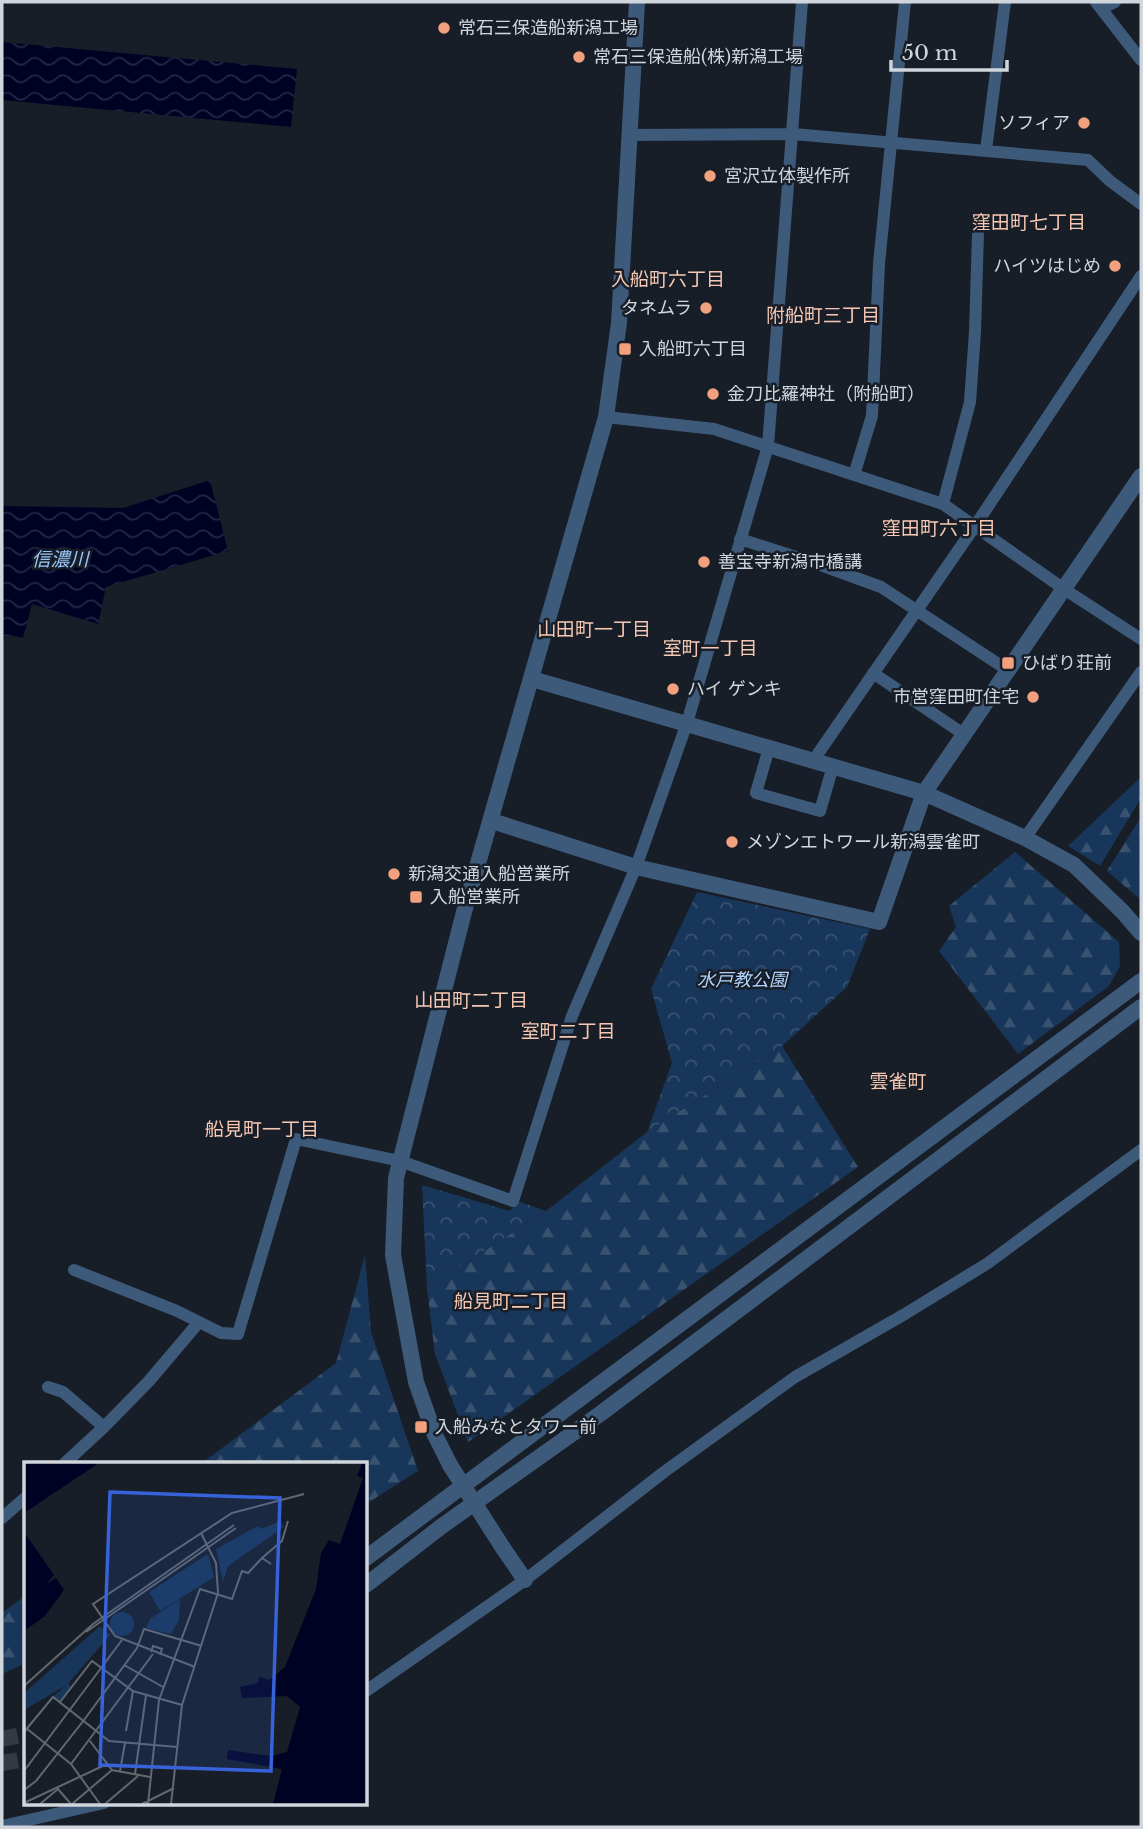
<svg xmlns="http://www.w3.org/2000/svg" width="1143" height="1829" font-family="'Libre Baskerville','Noto Sans JP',serif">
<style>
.forest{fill:url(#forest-firs)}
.park{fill:url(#park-crowns)}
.water{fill:url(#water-waves)}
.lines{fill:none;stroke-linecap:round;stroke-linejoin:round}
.tertiary-tunnel{stroke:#333a42;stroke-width:16;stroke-dasharray:16 8;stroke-linecap:butt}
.minor{stroke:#3e5a7b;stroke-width:12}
.tertiary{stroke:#3e5a7b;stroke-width:16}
.tertiary-bridge{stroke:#3e5a7b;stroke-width:16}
.poi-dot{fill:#f2a07e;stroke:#171e27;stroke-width:2.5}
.labels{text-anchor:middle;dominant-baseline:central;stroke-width:5;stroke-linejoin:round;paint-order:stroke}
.poi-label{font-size:18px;fill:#d1d6dc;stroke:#171e27;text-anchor:start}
.park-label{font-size:18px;font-style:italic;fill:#b2d3fc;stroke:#171e27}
.neighbourhood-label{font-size:19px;fill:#f6c7b3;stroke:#171e27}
.water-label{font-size:19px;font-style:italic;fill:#99c6fb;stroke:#171e27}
.inset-river{fill:none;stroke:#000224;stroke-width:3.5}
.inset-road{fill:none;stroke:#61686f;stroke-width:2}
.view{fill:#3862d9;fill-opacity:0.15;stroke:#3862d9;stroke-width:3.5}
.inset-edge{fill:none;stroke:#d1d6dc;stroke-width:3.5}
</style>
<defs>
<pattern id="forest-firs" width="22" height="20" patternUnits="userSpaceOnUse" patternTransform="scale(1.75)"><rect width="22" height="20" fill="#183659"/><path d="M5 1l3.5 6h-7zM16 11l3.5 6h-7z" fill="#395270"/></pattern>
<pattern id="park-crowns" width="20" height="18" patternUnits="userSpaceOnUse" patternTransform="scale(1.75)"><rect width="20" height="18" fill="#183659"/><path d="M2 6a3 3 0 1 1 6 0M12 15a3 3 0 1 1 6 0" fill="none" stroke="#395270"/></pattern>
<pattern id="water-waves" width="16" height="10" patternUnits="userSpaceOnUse" patternTransform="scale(1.75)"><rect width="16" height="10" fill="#000224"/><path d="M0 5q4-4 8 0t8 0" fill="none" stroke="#242643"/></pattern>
</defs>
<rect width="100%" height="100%" fill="#171e27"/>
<path class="forest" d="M1141 777V798L1100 866 1068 846Z
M1141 817V900L1107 871Z
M1015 852 1119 942 1120 966 1109 986 1018 1054 939 951 956 927 949 906Z
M782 1046 858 1167 468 1442 435 1354 427 1288 546 1211 647 1132Z
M365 1255 371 1332 418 1471 366 1504V1463H202L336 1363Z
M26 1595V1663L2 1674V1613Z"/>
<path class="park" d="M697 892 870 929 847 987 782 1046 647 1132 672 1063 651 989Z
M422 1185 510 1211 518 1201 546 1211 427 1288Z"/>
<path class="water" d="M2 42 297 69 291 127 2 100Z
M210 480 228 551 106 587 98 624 32 604 23 638 9 635 2 640V506L123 508Z"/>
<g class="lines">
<path class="tertiary-tunnel" d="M2 1739 26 1734
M2 1763 26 1759"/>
<path class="minor" d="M1096 2 1141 60
M1102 8 1115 2
M630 135 793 134 1088 160 1110 181 1141 204
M986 150 1005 2
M606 417 714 429 943 504 1064 589 1141 639
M854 475 872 416 879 264 905 2
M943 504 970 402 975 332 978 234
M740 539 815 563 881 587 1009 671
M873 673 965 735
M769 748 756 793 820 811 833 766
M813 761 975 526 1141 276
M1025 838 1141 672
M74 1270 177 1311 221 1333 238 1334 296 1139 400 1161 513 1201 572 1016 636 867 687 723 768 446 802 2
M48 1387 63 1392 104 1427 149 1381 199 1322
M65 1463 104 1427
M2 1518 26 1497
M366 1691 525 1580 664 1472 795 1377 905 1314 988 1263 1141 1150
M2 1826 104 1803"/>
<path class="tertiary" d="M532 679 924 793 1025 838 1074 865 1123 912 1141 933
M492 821 636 867 879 922 924 793 1141 476
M450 1465 434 1433 416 1382 393 1255 396 1178 464 912 606 417 619 323 637 2
M503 1548 525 1580
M366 1558 1141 981
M366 1585 442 1526 600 1414 1141 1007"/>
<path class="tertiary-bridge" d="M450 1465 503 1548"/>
</g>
<g class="poi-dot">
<circle cx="444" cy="28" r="7"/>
<circle cx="579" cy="57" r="7"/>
<circle cx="1084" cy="123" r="7"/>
<circle cx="710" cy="176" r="7"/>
<circle cx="1115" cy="266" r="7"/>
<circle cx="706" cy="308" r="7"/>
<rect x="618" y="342" width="14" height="14" rx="3.5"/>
<circle cx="713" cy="394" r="7"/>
<circle cx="704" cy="562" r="7"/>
<rect x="1001" y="656" width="14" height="14" rx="3.5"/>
<circle cx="673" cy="689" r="7"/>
<circle cx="1033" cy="697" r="7"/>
<circle cx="732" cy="842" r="7"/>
<circle cx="394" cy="874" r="7"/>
<rect x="409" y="890" width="14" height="14" rx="3.5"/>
<rect x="414" y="1420" width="14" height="14" rx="3.5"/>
</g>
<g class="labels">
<g class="poi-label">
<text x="458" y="28">常石三保造船新潟工場</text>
<text x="593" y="57">常石三保造船(株)新潟工場</text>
<text x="1070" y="123" text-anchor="end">ソフィア</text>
<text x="724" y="176">宮沢立体製作所</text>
<text x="1101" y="266" text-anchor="end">ハイツはじめ</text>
<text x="692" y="308" text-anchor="end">タネムラ</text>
<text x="639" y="349">入船町六丁目</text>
<text x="727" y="394">金刀比羅神社（附船町）</text>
<text x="718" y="562">善宝寺新潟市橋講</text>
<text x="1022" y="663">ひばり荘前</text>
<text x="687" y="689">ハイ ゲンキ</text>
<text x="1019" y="697" text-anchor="end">市営窪田町住宅</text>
<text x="746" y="842">メゾンエトワール新潟雲雀町</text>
<text x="408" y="874">新潟交通入船営業所</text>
<text x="430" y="897">入船営業所</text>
<text x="435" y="1427">入船みなとタワー前</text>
</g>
<g class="park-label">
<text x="742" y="980">水戸教公園</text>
</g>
<g class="neighbourhood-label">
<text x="1029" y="222">窪田町七丁目</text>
<text x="668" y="279">入船町六丁目</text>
<text x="823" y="315">附船町三丁目</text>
<text x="939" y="528">窪田町六丁目</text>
<text x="594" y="629">山田町一丁目</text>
<text x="710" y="648">室町一丁目</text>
<text x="471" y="1000">山田町二丁目</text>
<text x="568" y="1031">室町二丁目</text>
<text x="898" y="1081">雲雀町</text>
<text x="262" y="1129">船見町一丁目</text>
<text x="511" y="1301">船見町二丁目</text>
</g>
<g class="water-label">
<text x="60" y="559">信濃川</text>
</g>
</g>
<g transform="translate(24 1462)">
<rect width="343" height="343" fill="#171e27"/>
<path d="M257 59 260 65 204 104 199 120 192 87 234 64 237 67ZM184 92 190 115 136 149 125 130ZM86 162a12 12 0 1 1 24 0a12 12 0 1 1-24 0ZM76 164 86 173 44 222 48 225 36 239 29 234 43 223 0 248V231Z" fill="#183659"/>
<path d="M156 137 155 158 147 172 122 166 126 157Z" fill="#183659"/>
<path d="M0 1H75L0 51ZM338 1H343V342H249L258 307 203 297 204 288 247 294 263 290 276 245 263 234 218 236 216 225 234 221 235 215 245 218 261 205 292 127 297 91 305 78 316 82 339 16 333 14ZM0 70 30 113 22 122 32 116 40 128 21 154 0 169Z" fill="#000224"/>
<path class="inset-river" d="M313 342 343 262"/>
<path class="inset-road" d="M238 96 258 79 264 59M62 170 212 66M127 190 129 184 138 187 136 193M100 203 139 225M171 205 91 174 69 142 208 51 280 32M0 224 69 162 210 63M36 240 68 199 109 229 158 243M2 266 47 302 76 342M102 269 109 229M0 270 29 235 85 279 153 285M66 279 88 308 126 315M47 302 129 192M0 309 98 178M96 309 101 281M111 312 122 233M33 326 47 342M0 328 12 319 60 258 113 186 120 167 178 184M0 341 83 302M16 342 34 327M48 342 88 308M81 342 114 314M118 342 150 326M124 342 135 238 176 127 208 137 218 109 224 111 238 96 247 102M147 342 158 243 194 131 192 101 177 71"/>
<path class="view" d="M86 30 256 36 247 309 76 303Z"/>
<rect width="343" height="343" class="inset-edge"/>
</g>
<rect width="1143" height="1829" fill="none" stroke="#d1d6dc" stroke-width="7"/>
<path d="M891 60v10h116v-10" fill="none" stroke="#d1d6dc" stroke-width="3.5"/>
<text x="902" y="60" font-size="21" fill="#d1d6dc" stroke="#171e27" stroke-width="5" paint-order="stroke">50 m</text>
</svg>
